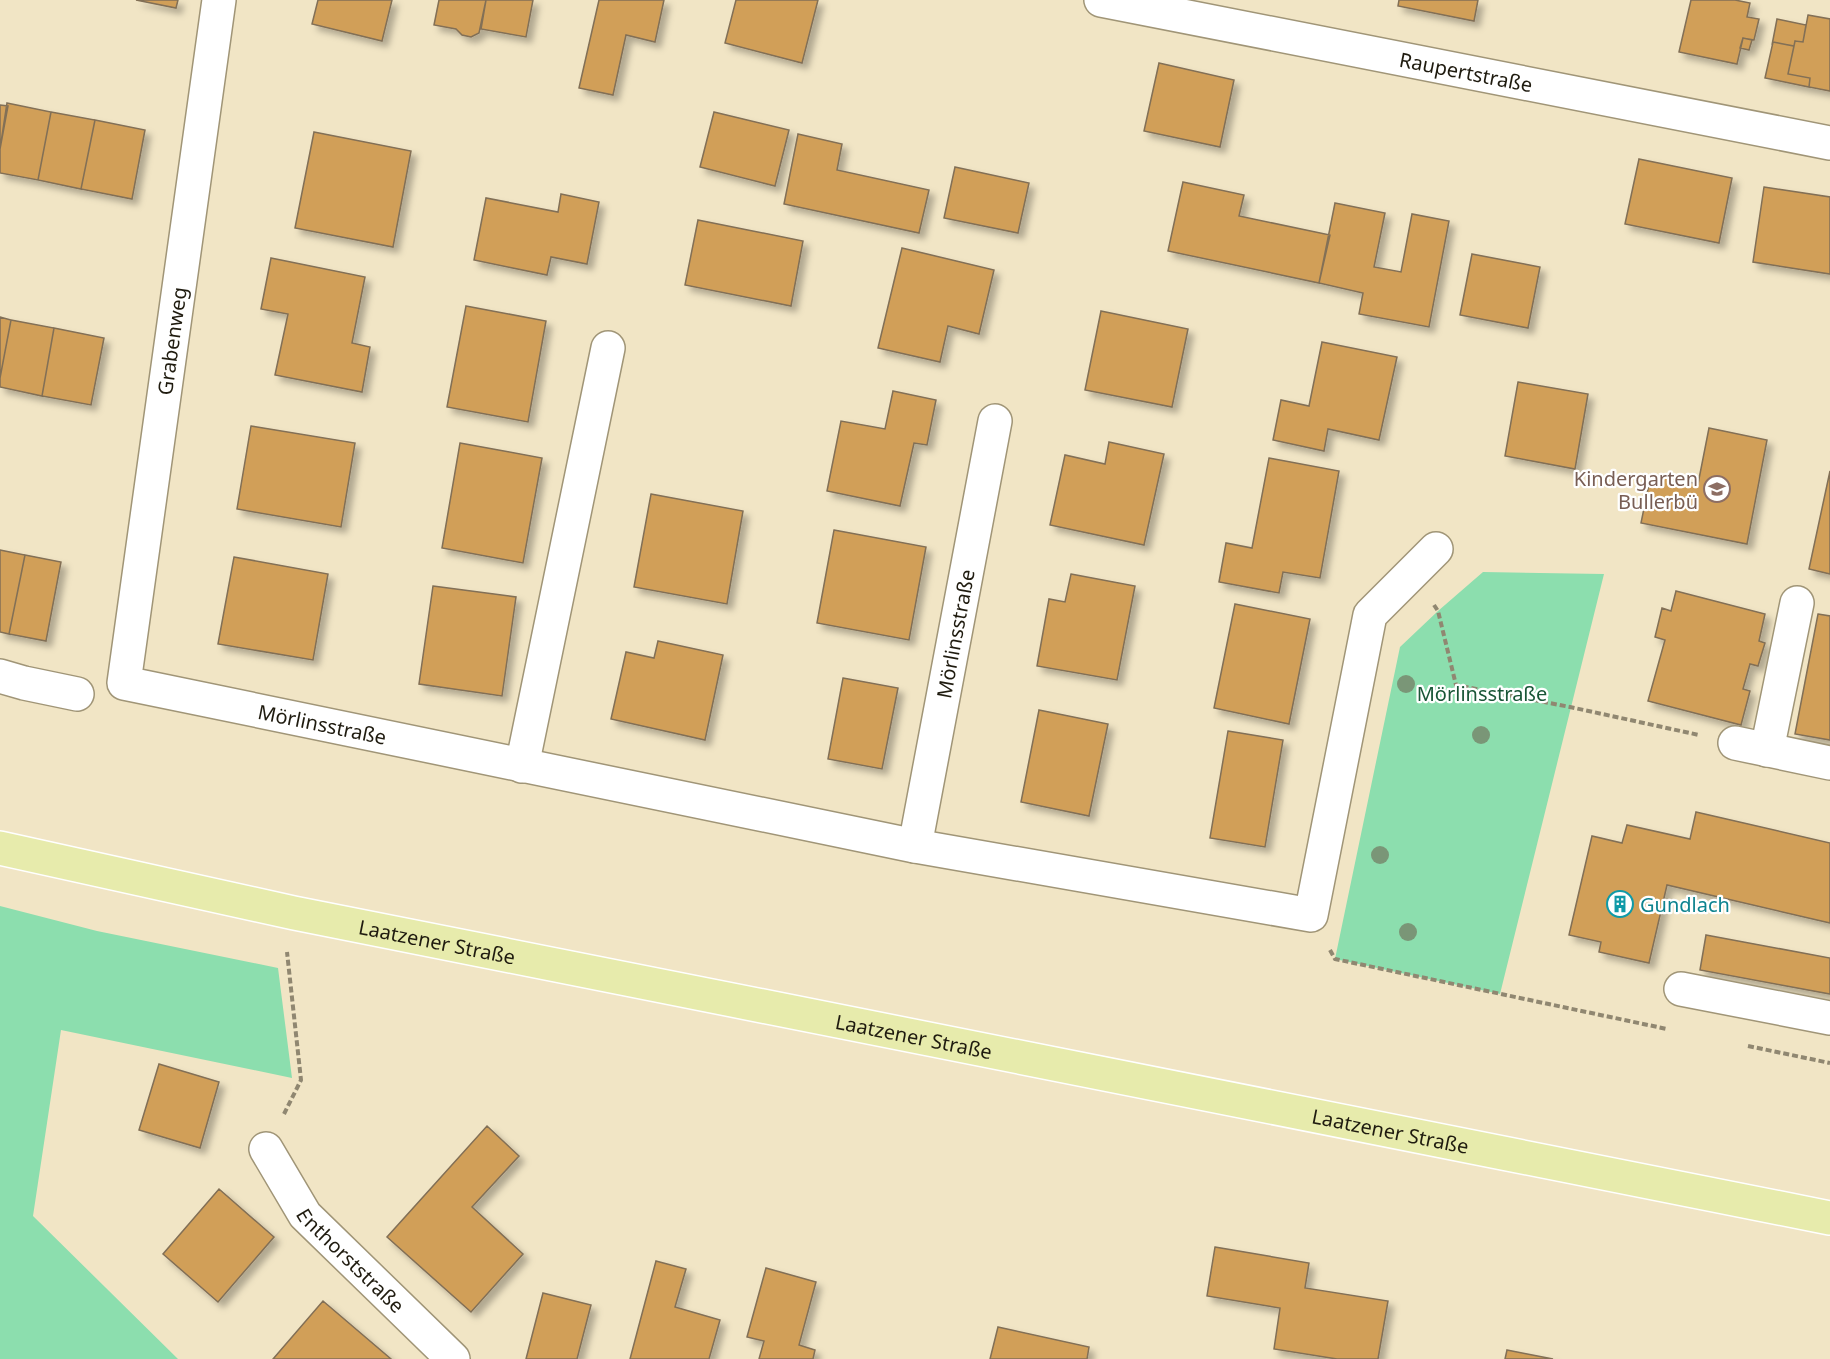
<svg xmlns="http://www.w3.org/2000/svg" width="1830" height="1359" font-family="'Noto Sans',sans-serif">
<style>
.green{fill:#8cdeae}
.building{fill:#d19f59;stroke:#826f56;stroke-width:1.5;filter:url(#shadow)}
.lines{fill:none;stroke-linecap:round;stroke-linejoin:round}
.minor-casing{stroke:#a09577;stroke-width:36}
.major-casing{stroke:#fff;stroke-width:36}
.path{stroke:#908771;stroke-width:4;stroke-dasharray:6 3;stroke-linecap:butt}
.minor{stroke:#fff;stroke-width:33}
.major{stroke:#e7ebac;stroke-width:33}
.tree{fill:#7a9677}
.labels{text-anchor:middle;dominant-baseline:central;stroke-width:4.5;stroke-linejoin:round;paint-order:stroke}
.street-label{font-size:20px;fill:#1f1b0f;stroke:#fff}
.education-label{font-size:20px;fill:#785e54;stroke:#fff;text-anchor:end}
.park-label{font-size:20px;fill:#195637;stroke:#fff}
.culture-label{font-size:20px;fill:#0d838f;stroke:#fff;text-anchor:start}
</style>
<defs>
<filter id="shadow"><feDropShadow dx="5.5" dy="5.5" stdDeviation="3" flood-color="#0004"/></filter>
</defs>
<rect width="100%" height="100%" fill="#f1e5c5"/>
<path class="green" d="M1483 572 1604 574 1500 994 1335 959 1400 647 1438 611Z
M0 906 97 931 278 968 292 1078 61 1030 33 1216 178 1359H0Z"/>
<path class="building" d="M136 0H178L176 8Z
M318 0H392L382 41 312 24Z
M439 0H486L479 33 471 37 462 35 456 29 434 25Z
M486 0H533L526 37 481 29Z
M599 0H664L655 42 626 35 613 95 579 88Z
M736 0H818L802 63 725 43Z
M1399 0H1478L1474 21 1398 6Z
M1691 0H1735L1750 3 1747 17 1759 19 1754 40 1743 38 1737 64 1679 52Z
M1808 15 1830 19V91L1809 87 1810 78 1788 74 1795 41 1803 42Z
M1777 19 1806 25 1803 42 1795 41 1794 46 1773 42 1772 45Z
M1743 38 1752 40 1749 50 1740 48Z
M1773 42 1794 46 1788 74 1810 78 1809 87 1765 78Z
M1159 63 1234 80 1220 147 1144 131Z
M7 103 51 112 38 180 0 173V149Z
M0 105 8 106 0 149Z
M51 112 95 120 81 189 38 180Z
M714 112 789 130 775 186 700 167Z
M95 120 145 130 132 199 81 189Z
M314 132 411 151 393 247 295 228Z
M798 134 842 144 837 170 929 190 919 233 784 204Z
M1639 159 1732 178 1719 243 1625 224Z
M955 167 1029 183 1018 233 944 218Z
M1183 182 1244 195 1239 216 1330 235 1319 283 1168 251Z
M1764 187 1830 197V274L1753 262Z
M561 194 599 202 587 264 551 257 547 275 474 260 486 198 558 212Z
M1335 203 1385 213 1374 267 1401 272 1412 214 1449 221 1429 327 1359 314 1363 293 1319 283Z
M698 220 803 241 791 306 685 285Z
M902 248 994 270 979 334 948 326 940 362 878 348Z
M1472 254 1540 267 1528 328 1460 315Z
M271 258 365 277 352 343 370 347 362 392 275 375 288 314 261 309Z
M466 306 546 321 528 422 447 407Z
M1101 311 1188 329 1172 407 1085 390Z
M0 317 11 320 0 378Z
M11 320 54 328 42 396 0 387V378Z
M54 328 104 338 91 405 42 396Z
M1322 342 1397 357 1379 440 1328 429 1324 451 1273 440 1281 400 1309 406Z
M1518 382 1588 394 1575 469 1505 456Z
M893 391 936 400 927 445 914 443 900 506 827 491 841 421 885 429Z
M251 426 355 443 341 527 237 509Z
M1709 428 1767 440 1747 544 1641 523 1651 474 1698 484Z
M1109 442 1164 454 1144 545 1050 525 1065 455 1105 464Z
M460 443 542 458 523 563 442 548Z
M1269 458 1339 471 1320 578 1283 572 1279 593 1219 582 1226 543 1252 548Z
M1830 471V574L1809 569Z
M651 494 743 511 727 604 634 587Z
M834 530 926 547 909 640 817 623Z
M0 550 25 555 9 634 0 632Z
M25 555 61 562 46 641 9 634Z
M234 557 328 574 313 660 218 644Z
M1071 574 1135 586 1117 680 1037 666 1049 599 1065 602Z
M433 586 516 597 502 696 419 684Z
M1676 591 1765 614 1759 641 1765 643 1758 666 1750 664 1743 689 1750 691 1741 725 1648 701 1665 640 1655 637 1662 608 1671 611Z
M1235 604 1310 619 1289 724 1214 708Z
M1818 614 1830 616V740L1795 734Z
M658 641 723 655 705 740 611 719 626 652 654 658Z
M843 678 898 688 882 769 828 759Z
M1039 710 1108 724 1089 816 1021 802Z
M1228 731 1283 740 1265 847 1210 838Z
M1696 812 1830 843V923L1667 885 1649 963 1599 952 1601 942 1569 935 1592 836 1622 843 1627 825 1690 839Z
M1706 935 1830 958V994L1700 970Z
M159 1064 219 1082 200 1148 139 1130Z
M487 1126 519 1156 472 1207 523 1254 471 1312 387 1237Z
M219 1189 274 1237 218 1302 163 1254Z
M1215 1247 1309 1263 1305 1288 1388 1301 1378 1359H1337L1274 1349 1280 1308 1207 1296Z
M656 1261 686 1269 675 1307 720 1320 709 1359H630Z
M766 1268 816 1282 799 1345 815 1350 813 1359H759L764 1341 747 1337Z
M543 1293 591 1305 577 1359H526Z
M323 1301 391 1359H273Z
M998 1327 1089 1347 1087 1359H990Z
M1507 1350 1553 1359H1505Z"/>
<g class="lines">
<defs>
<g id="minor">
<path id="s1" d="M219 0 124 683 915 846 1311 915 1370 615 1436 549"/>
<path id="s2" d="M1101 0 1830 143"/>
<path d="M0 676 24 683 77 694"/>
<path d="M1735 743 1830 763"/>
<path d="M1767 750 1797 603"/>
<path d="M522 766 608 348"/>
<path id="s3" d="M915 846 995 421"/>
<path d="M1681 989 1830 1018"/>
<path id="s4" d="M266 1149 305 1215 453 1359"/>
</g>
<g id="major">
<path id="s5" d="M0 848 294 913 1830 1218"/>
</g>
</defs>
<use href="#minor" class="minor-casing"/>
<use href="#major" class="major-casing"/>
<path class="path" d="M1434 605 1438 611 1456 685 1570 707 1699 735
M1330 950 1335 959 1667 1029
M1748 1046 1830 1063
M284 1114 301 1080 287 952"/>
<use href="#minor" class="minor"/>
<use href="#major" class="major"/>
</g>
<g class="tree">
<circle cx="1406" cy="684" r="9"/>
<circle cx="1481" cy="735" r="9"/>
<circle cx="1380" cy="855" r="9"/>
<circle cx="1408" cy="932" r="9"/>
</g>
<defs>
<symbol id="school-ring" viewBox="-11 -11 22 22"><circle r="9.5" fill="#fff" stroke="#8d6e63" stroke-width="1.5"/><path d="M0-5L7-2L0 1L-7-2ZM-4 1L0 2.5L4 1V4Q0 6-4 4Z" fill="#8d6e63"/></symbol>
<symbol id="building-ring" viewBox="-11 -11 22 22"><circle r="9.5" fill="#fff" stroke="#0f9aa8" stroke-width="1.5"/><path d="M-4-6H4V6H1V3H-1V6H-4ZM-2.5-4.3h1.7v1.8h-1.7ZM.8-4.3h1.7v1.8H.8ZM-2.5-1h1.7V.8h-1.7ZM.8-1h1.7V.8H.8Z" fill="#0f9aa8"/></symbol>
</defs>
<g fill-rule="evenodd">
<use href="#school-ring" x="1702" y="474" width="30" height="30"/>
<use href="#building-ring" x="1605" y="889" width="30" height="30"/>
</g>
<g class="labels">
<g class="street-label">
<text stroke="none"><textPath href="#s2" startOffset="372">Raupertstraße</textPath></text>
<text transform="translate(172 341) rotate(-82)">Grabenweg</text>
<text stroke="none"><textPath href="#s3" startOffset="216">Mörlinsstraße</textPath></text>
<text stroke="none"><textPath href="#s1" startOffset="892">Mörlinsstraße</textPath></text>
<text stroke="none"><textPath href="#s5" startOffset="447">Laatzener Straße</textPath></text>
<text stroke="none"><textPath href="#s5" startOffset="933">Laatzener Straße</textPath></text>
<text stroke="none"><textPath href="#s5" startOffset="1419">Laatzener Straße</textPath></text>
<text stroke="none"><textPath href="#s4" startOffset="141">Enthorststraße</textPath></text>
</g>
<g class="education-label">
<text x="1698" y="478">Kindergarten<tspan x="1698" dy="23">Bullerbü</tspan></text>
</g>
<g class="park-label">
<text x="1482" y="693">Mörlinsstraße</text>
</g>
<g class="culture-label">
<text x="1640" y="904">Gundlach</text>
</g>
</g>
</svg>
